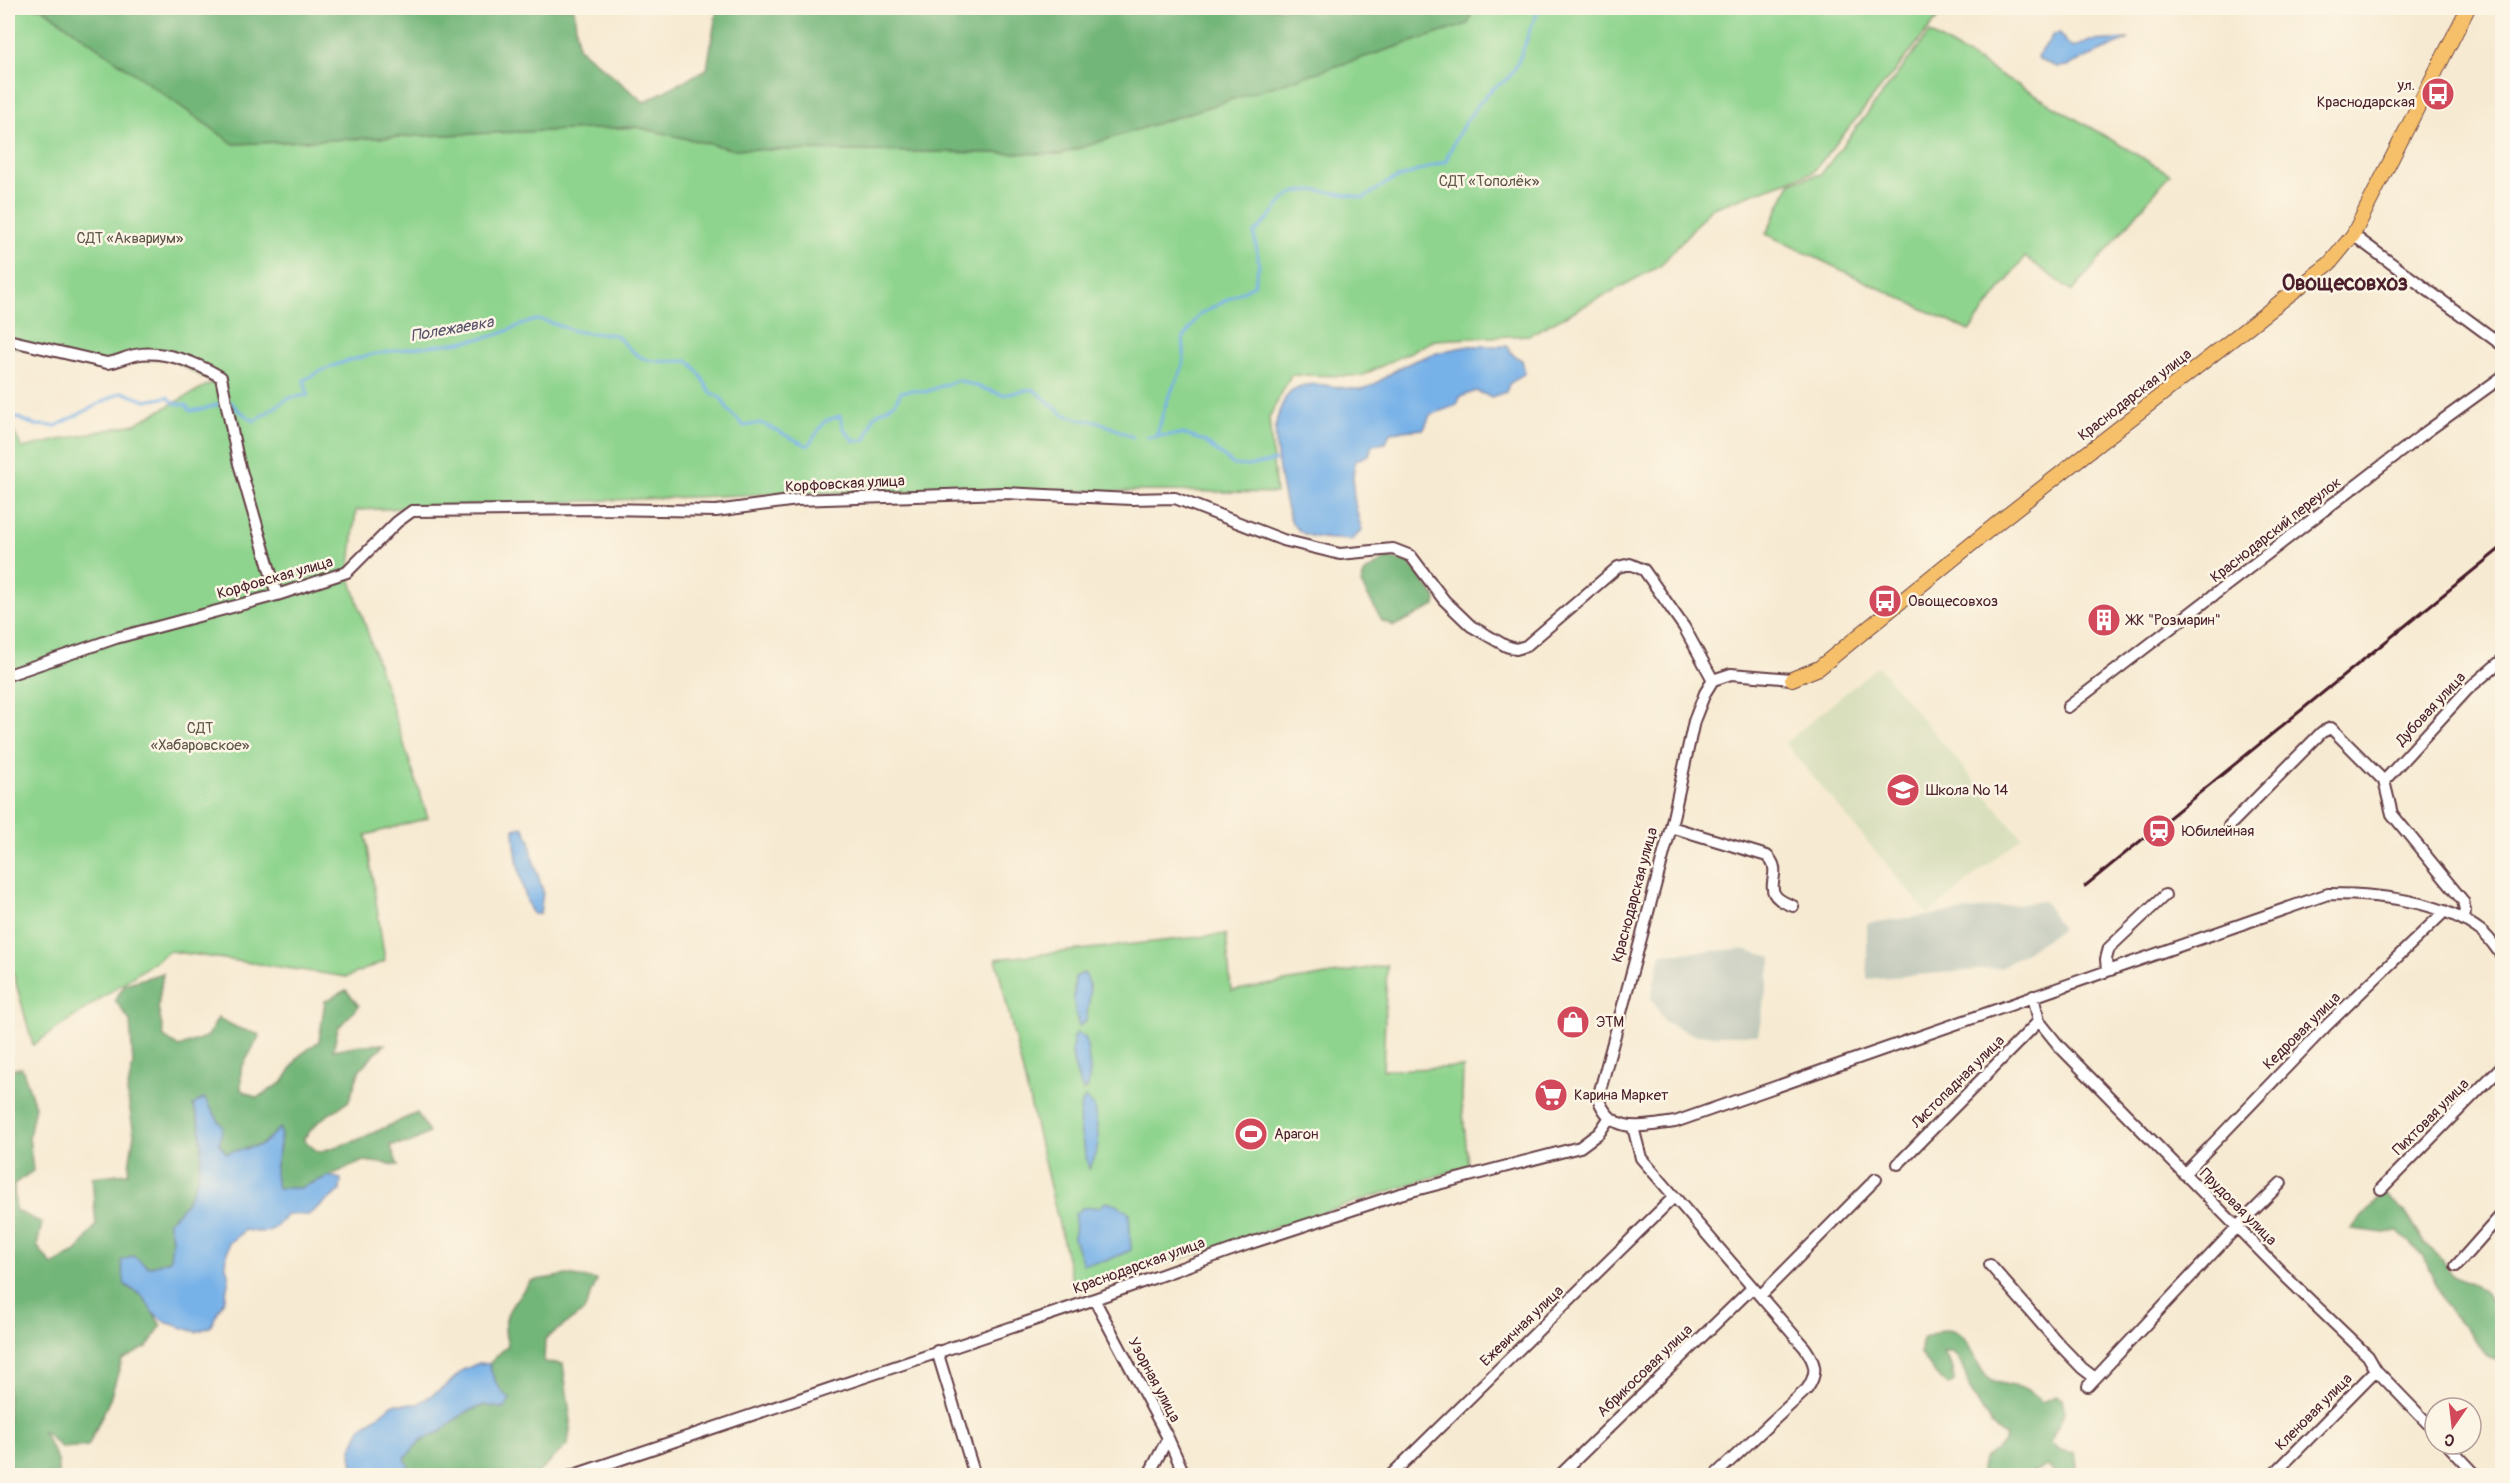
<svg xmlns="http://www.w3.org/2000/svg" width="2510" height="1483" font-family="Pangolin,sans-serif">
<style>
.built{fill:#d9dfbd}
.industrial{fill:#c0c7ba}
.green{fill:#8fd48e;stroke:#6c7a5c;stroke-width:1.5}
.forest{fill:#73b679;stroke:#5e6a52;stroke-width:1.5}
.water{fill:#76b1e8;stroke:#60688a;stroke-width:1.5}
.lines{fill:none;stroke-linecap:round;stroke-linejoin:round}
.stream{stroke:#76b1e8;stroke-width:3}
.minor-casing{stroke:#643d44;stroke-width:14}
.major-casing{stroke:#643d44;stroke-width:16}
.minor{stroke:#fff;stroke-width:10}
.major{stroke:#f6c06b;stroke-width:14}
.rail{stroke:#4a1f2b;stroke-width:3}
.labels{text-anchor:middle;dominant-baseline:central;stroke-width:5;stroke-linejoin:round;paint-order:stroke}
.poi-label{font-size:15px;fill:#4a1f2b;stroke:#fcf5e5;text-anchor:start}
.park-label{font-size:15px;fill:#5f5549;stroke:#fcf5e5}
.street-label{font-size:15px;fill:#4a1f2b;stroke:#fcf5e5}
.water-label{font-size:16px;font-style:italic;fill:#59526d;stroke:#fcf5e5}
.district-label{font-size:21px;font-weight:bold;fill:#4a1f2b;stroke:#fcf5e5}
</style>
<rect width="100%" height="100%" fill="#fcf5e5"/>
<filter id="ink" filterUnits="userSpaceOnUse"><feTurbulence type="fractalNoise" baseFrequency=".0167" numOctaves="2"/><feDisplacementMap in="SourceGraphic" scale="12" xChannelSelector="R" yChannelSelector="G"/><feConvolveMatrix kernelMatrix="1 2 1 2 8 2 1 2 1" color-interpolation-filters="sRGB"/></filter>
<filter id="wash" filterUnits="userSpaceOnUse"><feTurbulence type="fractalNoise" baseFrequency=".008" numOctaves="4" result="noise"/><feDisplacementMap in="SourceGraphic" scale="24" xChannelSelector="R" yChannelSelector="G"/><feGaussianBlur stdDeviation="1.35" result="paint"/><feColorMatrix in="noise" values="0 0 0 0 0 0 0 0 0 0 0 0 0 0 0 0 0 1.4 0 .05"/><feComposite in="paint" operator="in"/></filter>
<g filter="url(#wash)">
<rect width="100%" height="100%" fill="#f7ead2"/>
<path class="built" d="M1878 666 2021 837 1928 914 1785 743Z"/>
<path class="industrial" d="M2044 901 2062 929 2001 968 1867 979V923Z
M1743 949 1772 957 1758 1035H1694L1665 1022 1651 997 1661 954Z"/>
<path class="green" d="M8 8H42L234 144 636 127 732 149 1061 154 1468 24 1474 8H1927L1940 15 1813 172 1710 209 1660 266 1529 335 1435 340 1361 376 1291 375 1269 418 1276 493 1166 491 795 493 356 510 349 575 428 818 366 835 385 961 347 977 170 951 33 1045 8 954V420L22 448 135 424 213 382 167 358 97 364 8 346Z
M1929 33 2170 174 2073 291 2025 257 1969 331 1766 234 1791 182 1821 174Z
M1226 934 1231 991 1387 965 1383 1070 1463 1067 1462 1102 1468 1166 1075 1292 996 959Z"/>
<path class="forest" d="M42 8H574L578 47 644 102 707 69 717 8H1474L1468 24 1061 154 732 149 636 127 234 144Z
M1387 558 1408 562 1436 598 1435 606 1394 626 1382 621 1361 584 1365 572Z
M163 973 158 1007 164 1037 179 1047 208 1036 218 1018 238 1028 260 1035 241 1069V1090L257 1098 283 1082 299 1056 319 1041 325 1001 346 990 359 1006 338 1028 333 1050 360 1045 385 1044 360 1069 349 1101 319 1121 303 1139 318 1152 355 1141 417 1113 429 1133 410 1143 390 1145 398 1165 364 1161 300 1188H278C269 1166 284 1153 280 1129L261 1145 226 1153 193 1105C210 1142 202 1197 168 1221L172 1238 170 1260 149 1267 133 1256 125 1285 144 1297 161 1326 147 1347 122 1360 110 1399 88 1446 62 1448 42 1430 58 1461V1475H8V1069L22 1068 35 1106 29 1137 33 1171 14 1184 15 1210 42 1223 37 1246 52 1265 77 1251 96 1225 92 1177 128 1173 134 1134 127 1092 133 1064 130 1021 115 1000 125 984Z
M2384 1193 2405 1212 2425 1244 2441 1258 2453 1276 2483 1290 2502 1314V1362L2490 1358 2445 1305 2424 1257 2398 1231 2385 1233 2351 1229Z
M567 1275 597 1280 584 1311 545 1339 544 1362 563 1364 571 1422 568 1444 538 1473 530 1476 412 1475 404 1458 421 1440 440 1432 464 1413 484 1405 510 1399C498 1390 493 1379 489 1364L508 1345C498 1316 514 1302 531 1281Z
M1943 1330C1975 1329 1971 1365 1991 1381L2026 1389 2042 1402 2056 1396 2062 1399C2069 1418 2054 1427 2051 1443L2061 1451 2075 1454 2077 1465 2074 1475H2056L2048 1466 2024 1475H1980L1983 1459 2004 1443 2006 1437 1992 1426 1970 1390 1964 1370 1957 1357 1951 1353H1943L1953 1368 1954 1382 1949 1385 1937 1376 1921 1354 1922 1339Z"/>
<path class="water" d="M2060 33 2066 43 2073 48 2090 41 2129 39 2067 66 2057 67 2039 60 2038 56 2054 34Z
M1469 346H1507L1514 356 1522 360 1525 373 1509 384 1506 392 1491 397 1476 391 1460 397 1457 405 1430 415 1424 429 1390 432 1386 443 1372 445 1369 455 1356 460C1349 483 1355 508 1362 530L1352 540C1335 538 1307 541 1295 527 1283 512 1272 437 1277 419 1279 412 1284 400 1288 394 1304 375 1338 390 1359 389 1374 388 1387 375 1399 368 1422 356 1444 350 1469 346Z
M523 827 530 840 533 860 543 891 540 914H533C523 899 514 848 514 829Z
M1084 973C1094 985 1088 1006 1086 1021L1079 1026C1073 1009 1073 995 1075 977Z
M1077 1032 1086 1039 1090 1070 1088 1087 1083 1091C1076 1074 1066 1049 1077 1032Z
M204 1098 223 1127 219 1143 226 1153 261 1145 280 1128C284 1153 269 1165 278 1188H300L330 1176 341 1179 340 1191 308 1215 287 1214C274 1232 267 1235 245 1230L229 1243 225 1263 229 1277 225 1298 210 1327 196 1332 165 1322 152 1312 144 1297 125 1285 121 1261 133 1256 149 1267 170 1260 172 1238 168 1221C202 1197 210 1142 193 1105Z
M1085 1098 1094 1107C1098 1136 1103 1142 1089 1169 1085 1149 1072 1116 1085 1098Z
M1105 1202 1116 1204 1129 1213 1131 1250 1106 1261 1083 1264 1074 1239 1075 1214 1082 1208 1100 1207Z
M479 1363 489 1364C493 1379 498 1390 510 1399L505 1409 484 1405 464 1413 440 1432 421 1440 405 1458 412 1475H361L353 1468 351 1450 361 1428 394 1404H418L446 1386 463 1370Z"/>
<g class="lines">
<path class="stream" d="M231 402 238 410 254 421 289 398 308 395 304 380C361 345 429 351 493 336 506 333 528 319 540 320 552 322 563 328 575 331 588 334 602 333 616 335 644 367 650 361 689 361L700 374 710 392 722 399 728 410 744 426 761 423 808 446 825 421 840 416 843 428 854 441 866 440 874 416 895 403 901 392 911 390 925 392 958 380 1003 395 1033 389 1063 414 1081 420 1097 421 1133 437
M8 414 35 425 56 426 122 392 146 401 168 397 174 403 186 405 190 411 204 409 219 404
M1147 437 1183 434 1204 441 1234 465 1247 466 1275 461
M1156 437C1161 424 1163 409 1169 396 1180 372 1187 368 1183 339L1199 315 1254 285 1259 264 1254 233C1267 223 1274 210 1286 198 1300 183 1345 195 1364 198L1390 181 1446 161C1456 134 1471 111 1491 90 1497 84 1505 83 1510 76 1525 55 1527 29 1540 8"/>
</g>
</g>
<g filter="url(#ink)">
<g class="lines">
<defs>
<path id="minor" d="M2353 235 2502 345
M8 340 107 363C118 362 125 357 135 355 164 349 196 363 221 377L238 460 277 595
M8 675 116 638 277 595 347 572 397 522 412 511 603 509 716 511 797 500 1005 493 1131 499 1175 498 1283 540 1340 554 1393 549 1411 556 1444 600 1471 626 1506 646 1516 649 1526 646 1618 567 1630 564 1644 570 1684 627 1713 680
M1792 679 1731 674 1713 680 1705 693 1694 721 1671 827 1598 1098C1612 1136 1642 1126 1675 1122L2328 894C2378 894 2440 900 2481 931 2489 937 2496 948 2502 956
M2068 707 2426 432 2502 377
M2384 781 2467 690 2502 660
M2229 826 2322 732 2331 728 2384 781 2392 814 2463 901 2465 911 2462 919
M1671 827 1767 856C1788 875 1753 892 1793 906
M2107 971 2106 959 2109 948 2165 895
M2033 996 2039 1021 2059 1046 2289 1280 2368 1356 2376 1370 2435 1431
M1633 1127 1641 1158 1805 1348C1816 1364 1818 1373 1807 1389L1714 1476
M1898 1164 2039 1021
M2184 1174 2325 1027 2445 911
M2381 1189 2502 1066
M1990 1265 2059 1344 2082 1368 2095 1378
M2456 1266 2502 1214
M1760 1296 1876 1179
M1094 1299 1168 1438 1185 1476
M937 1351 975 1476
M2088 1386 2237 1227 2281 1183
M2447 1444 2477 1476
M571 1476 1075 1306 1251 1243 1400 1194 1580 1147 1599 1133 1610 1117
M1148 1476 1168 1438
M1390 1476 1674 1197
M1559 1476 1752 1288
M2272 1476 2376 1370"/>
<path id="major" d="M1792 679 1819 668 2000 521 2330 263 2353 235 2468 8"/>
</defs>
<use href="#minor" class="minor-casing"/>
<use href="#major" class="major-casing"/>
<use href="#minor" class="minor"/>
<use href="#major" class="major"/>
<path class="rail" d="M2085 886 2502 547"/>
</g>
</g>
<defs>
<symbol id="bus-disc" viewBox="-11 -11 22 22"><circle r="9.5" fill="#d1495b" stroke="#fcf5e5"/><path d="M-5-6H5V4H4V6H2V4H-2V6H-4V4H-5ZM-3.5-4V0h7V-4ZM-3.5 1.2v1.5H-2V1.2ZM2 1.2v1.5H3.5V1.2Z" fill="#fff"/></symbol>
<symbol id="building-disc" viewBox="-11 -11 22 22"><circle r="9.5" fill="#d1495b" stroke="#fcf5e5"/><path d="M-4-6H4V6H1V3H-1V6H-4ZM-2.5-4.3h1.7v1.8h-1.7ZM.8-4.3h1.7v1.8H.8ZM-2.5-1h1.7V.8h-1.7ZM.8-1h1.7V.8H.8Z" fill="#fff"/></symbol>
<symbol id="school-disc" viewBox="-11 -11 22 22"><circle r="9.5" fill="#d1495b" stroke="#fcf5e5"/><path d="M0-5L7-2L0 1L-7-2ZM-4 1L0 2.5L4 1V4Q0 6-4 4Z" fill="#fff"/></symbol>
<symbol id="station-disc" viewBox="-11 -11 22 22"><circle r="9.5" fill="#d1495b" stroke="#fcf5e5"/><path d="M-3-6H3Q5-6 5-4V2Q5 4 3 4L4.5 6H3L1.5 4h-3L-3 6H-4.5L-3 4Q-5 4-5 2V-4Q-5-6-3-6ZM-3.5-4v3h7v-3ZM-3.5 1v1.5H-2V1ZM2 1v1.5H3.5V1Z" fill="#fff"/></symbol>
<symbol id="shop-disc" viewBox="-11 -11 22 22"><circle r="9.5" fill="#d1495b" stroke="#fcf5e5"/><path d="M-5-2.5h2.3a2.7 3.5 0 0 1 5.4 0H5L5.5 6h-11ZM-1.5-2.5h3a1.5 2.3 0 0 0-3 0Z" fill="#fff"/></symbol>
<symbol id="supermarket-disc" viewBox="-11 -11 22 22"><circle r="9.5" fill="#d1495b" stroke="#fcf5e5"/><path d="M-6-5.5h2.5l.6 2H6L4.5 2H-2.5L-4.4-4H-6ZM-1.5 3.2a1.3 1.3 0 1 0 .1 0ZM3 3.2a1.3 1.3 0 1 0 .1 0Z" fill="#fff"/></symbol>
<symbol id="stadium-disc" viewBox="-11 -11 22 22"><circle r="9.5" fill="#d1495b" stroke="#fcf5e5"/><path d="M0-5a6.5 5 0 1 0 0 10a6.5 5 0 1 0 0-10ZM-3.5-1.8h7v3.6h-7Z" fill="#fff"/></symbol>
</defs>
<g fill-rule="evenodd">
<use href="#bus-disc" x="2419" y="75" width="38" height="38"/>
<use href="#bus-disc" x="1866" y="582" width="38" height="38"/>
<use href="#building-disc" x="2085" y="601" width="38" height="38"/>
<use href="#school-disc" x="1884" y="771" width="38" height="38"/>
<use href="#station-disc" x="2140" y="812" width="38" height="38"/>
<use href="#shop-disc" x="1554" y="1003" width="38" height="38"/>
<use href="#supermarket-disc" x="1532" y="1076" width="38" height="38"/>
<use href="#stadium-disc" x="1232" y="1115" width="38" height="38"/>
</g>
<g class="labels">
<g class="poi-label">
<text x="2415" y="85" text-anchor="end">ул.<tspan x="2415" dy="17">Краснодарская</tspan></text>
<text x="1908" y="601">Овощесовхоз</text>
<text x="2127" y="620">ЖК "Розмарин"</text>
<text x="1926" y="790">Школа № 14</text>
<text x="2182" y="831">Юбилейная</text>
<text x="1596" y="1022">ЭТМ</text>
<text x="1574" y="1095">Карина Маркет</text>
<text x="1274" y="1134">Арагон</text>
</g>
<g class="park-label">
<text x="1489" y="181">СДТ «Тополёк»</text>
<text x="130" y="238">СДТ «Аквариум»</text>
<text x="200" y="728">СДТ<tspan x="200" dy="17">«Хабаровское»</tspan></text>
</g>
<g class="street-label">
<text transform="translate(2135 395) rotate(-38)">Краснодарская улица</text>
<text transform="translate(845 484) rotate(-3)">Корфовская улица</text>
<text transform="translate(2276 530) rotate(-38)">Краснодарский переулок</text>
<text transform="translate(275 578) rotate(-16)">Корфовская улица</text>
<text transform="translate(2431 709) rotate(-47)">Дубовая улица</text>
<text transform="translate(1635 895) rotate(-75)">Краснодарская улица</text>
<text transform="translate(2302 1031) rotate(-45)">Кедровая улица</text>
<text transform="translate(1958 1082) rotate(-45)">Листопадная улица</text>
<text transform="translate(2431 1117) rotate(-45)">Пихтовая улица</text>
<text transform="translate(2238 1207) rotate(45)">Прудовая улица</text>
<text transform="translate(1139 1266) rotate(-20)">Краснодарская улица</text>
<text transform="translate(1522 1326) rotate(-44)">Ежевичная улица</text>
<text transform="translate(1645 1371) rotate(-44)">Абрикосовая улица</text>
<text transform="translate(1154 1380) rotate(62)">Узорная улица</text>
<text transform="translate(2314 1412) rotate(-45)">Кленовая улица</text>
</g>
<g class="water-label">
<text transform="translate(452 329) rotate(-10)">Полежаевка</text>
</g>
<g class="district-label">
<text x="2345" y="283">Овощесовхоз</text>
</g>
</g>
<rect width="2510" height="1483" fill="none" stroke="#fcf5e5" stroke-width="30"/>
<g transform="translate(2453 1426) rotate(194)"><circle r="28" fill="#fcf5e5" stroke="#b59f9b" stroke-width="1.5"/>
<path d="M0-4.5L10 22L0 15L-10 22Z" fill="#d1495b"/>
<text y="-9" font-size="16" font-weight="bold" text-anchor="middle" fill="#4a1f2b">С</text>
</g>
</svg>
